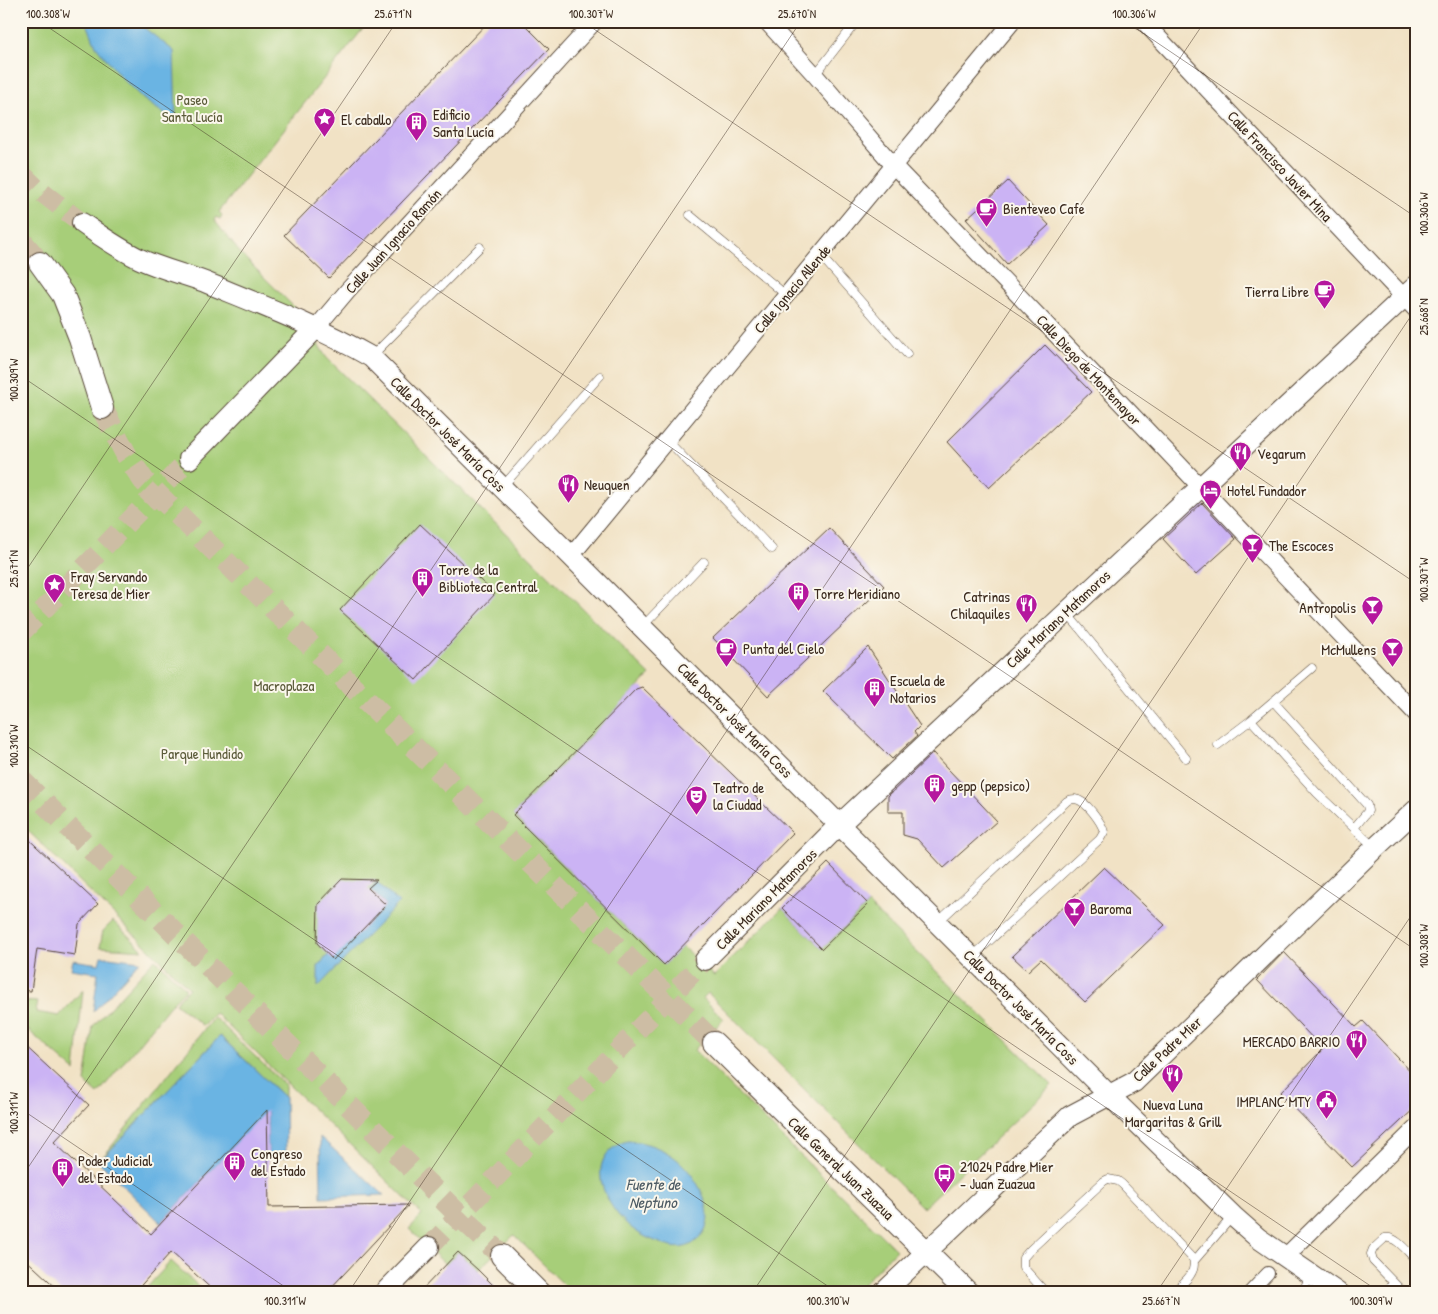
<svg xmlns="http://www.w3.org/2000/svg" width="1438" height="1314" font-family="'Patrick Hand',sans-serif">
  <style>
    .green { fill: #a7ce79; stroke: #717c4c }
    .water { fill: #6bb4e3; stroke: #536f80 }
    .building { fill: #cbb3f4 }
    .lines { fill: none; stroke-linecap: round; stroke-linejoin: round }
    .tertiary-tunnel { stroke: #cdbda4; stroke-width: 20; stroke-dasharray: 20 10; stroke-linecap: butt }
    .secondary-tunnel { stroke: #cdbda4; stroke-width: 22; stroke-dasharray: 22 11; stroke-linecap: butt }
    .service-casing { stroke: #564637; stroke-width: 9 }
    .pedestrian-casing { stroke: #564637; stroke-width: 14 }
    .minor-casing { stroke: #564637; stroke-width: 18 }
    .tertiary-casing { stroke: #564637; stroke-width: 22 }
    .secondary-casing { stroke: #564637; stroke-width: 24 }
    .service { stroke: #fff; stroke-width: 8 }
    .pedestrian { stroke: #fff; stroke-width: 12 }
    .minor { stroke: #fff; stroke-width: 16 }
    .tertiary { stroke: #fff; stroke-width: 20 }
    .secondary { stroke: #fff; stroke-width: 22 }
    .ticks { fill: none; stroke: #3b2a1e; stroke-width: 1; stroke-opacity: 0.45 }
    .labels { text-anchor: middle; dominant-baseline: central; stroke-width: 4; stroke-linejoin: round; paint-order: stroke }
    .park-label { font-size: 15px; fill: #5b5b39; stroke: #fbf7ec }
    .poi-label { font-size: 15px; fill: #3b2a1e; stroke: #fbf7ec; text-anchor: start }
    .street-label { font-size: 15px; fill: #3b2a1e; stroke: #fbf7ec }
    .water-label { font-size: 16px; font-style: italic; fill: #4c5a63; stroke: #fbf7ec }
    .neatline { fill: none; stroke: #3b2a1e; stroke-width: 2 }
    .ticks-label { font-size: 12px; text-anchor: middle; fill: #3b2a1e }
  </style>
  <rect width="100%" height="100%" fill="#fbf7ec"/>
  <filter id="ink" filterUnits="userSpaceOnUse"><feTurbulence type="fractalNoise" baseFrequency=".02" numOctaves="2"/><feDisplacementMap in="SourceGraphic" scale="10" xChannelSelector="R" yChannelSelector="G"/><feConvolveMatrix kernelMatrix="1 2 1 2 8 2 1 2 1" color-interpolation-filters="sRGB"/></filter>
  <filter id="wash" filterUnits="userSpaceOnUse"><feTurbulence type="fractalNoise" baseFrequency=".0096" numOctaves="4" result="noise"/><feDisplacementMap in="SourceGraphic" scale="20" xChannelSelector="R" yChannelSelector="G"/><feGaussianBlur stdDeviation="1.12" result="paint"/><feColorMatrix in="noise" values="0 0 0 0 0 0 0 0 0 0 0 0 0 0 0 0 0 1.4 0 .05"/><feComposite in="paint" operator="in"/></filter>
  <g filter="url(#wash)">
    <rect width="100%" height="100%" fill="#f1e2c5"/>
    <path class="green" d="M 21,21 L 369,21 L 219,212 L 222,215 L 220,219 L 216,217 L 214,220 L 241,254 L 298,311 L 326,357 L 650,675 L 513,815 L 664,965 L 682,946 L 714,976 L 782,908 L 822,949 L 868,904 L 1052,1085 L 923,1208 L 708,993 L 703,998 L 724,1019 L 694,1050 L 896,1250 L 854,1293 L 572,1293 L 514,1235 L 478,1270 L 458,1252 L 446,1265 L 409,1229 L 422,1215 L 215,1013 L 203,1026 L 175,1003 L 189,988 L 21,824 Z
      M 113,921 L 143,950 L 100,947 L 103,931 Z
      M 155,959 L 186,989 L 172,1003 L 98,1094 L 85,1082 L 93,1026 Z
      M 83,990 L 75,1071 L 21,1024 L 21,1001 L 38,1002 L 36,1012 L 59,1016 Z
      M 214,1017 L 285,1085 L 285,1098 L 220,1036 L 99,1162 Z
      M 171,1261 L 206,1293 L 142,1293 Z"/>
    <path class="water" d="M 86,21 L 139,21 L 138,23 L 174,51 L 176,122 L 143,99 L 119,75 L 96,46 Z
      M 377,882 L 399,903 L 318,987 L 318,966 L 328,955 L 333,959 L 386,905 L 370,889 Z
      M 101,956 L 140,961 L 93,1012 L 98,973 L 71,969 L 73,960 L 99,964 Z
      M 220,1036 L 285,1098 L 286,1157 L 268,1158 L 267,1111 L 161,1223 L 99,1162 Z
      M 320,1137 L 384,1195 L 321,1197 Z
      M 627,1141 C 647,1141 670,1151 684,1166 C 700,1183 719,1217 700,1237 C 696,1242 690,1246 684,1247 C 675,1249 666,1246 658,1242 C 646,1238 635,1232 626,1223 C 601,1200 584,1155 627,1141 Z"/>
    <g id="blocks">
      <path class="building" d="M 489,21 L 521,21 L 549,49 L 329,278 L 284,235 Z
        M 1008,181 L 1049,225 L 1007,264 L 966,219 Z
        M 1045,345 L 1091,392 L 989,488 L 947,442 Z
        M 1202,503 L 1236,539 L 1196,575 L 1163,539 Z
        M 420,524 L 495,594 L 416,680 L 340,610 Z
        M 829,528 L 884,586 L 768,696 L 713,638 Z
        M 868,647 L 920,726 L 914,732 L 917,736 L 892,759 L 823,691 Z
        M 642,687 L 793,833 L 664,965 L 513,815 L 636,689 Z
        M 933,753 L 997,821 L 944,868 L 917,839 L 903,835 L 903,812 L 888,812 L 888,796 Z
        M 21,832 L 98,904 L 79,924 L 75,955 L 37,949 L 31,991 L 21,990 Z
        M 828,863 L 868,904 L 822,949 L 782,908 Z
        M 1104,867 L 1165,925 L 1085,1002 L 1041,959 L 1028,971 L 1012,956 Z
        M 342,879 L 377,880 L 368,888 L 386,905 L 333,960 L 317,943 L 318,904 Z
        M 1284,952 L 1356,1027 L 1363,1021 L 1417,1078 L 1417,1106 L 1352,1167 L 1280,1093 L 1323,1049 L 1257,980 Z
        M 21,1042 L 89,1105 L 54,1142 L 151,1234 L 267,1110 L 269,1207 L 409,1205 L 326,1293 L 216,1293 L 171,1252 L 134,1293 L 62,1293 L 21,1255 Z
        M 458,1252 L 478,1270 L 501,1293 L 419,1293 Z"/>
    </g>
  </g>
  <g filter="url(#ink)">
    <use href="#blocks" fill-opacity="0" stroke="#564637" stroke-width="1"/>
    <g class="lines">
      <path class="tertiary-tunnel" d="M 21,173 L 36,188 L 82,223
        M 21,633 L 189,459
        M 429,1247 L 705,960"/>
      <path class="secondary-tunnel" d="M 21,241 L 40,263
        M 102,408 L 127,456 L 144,481 L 714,1043
        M 21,780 L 460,1216 L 502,1256"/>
      <defs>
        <path id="service" d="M 815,75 L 857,21
          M 690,215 L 786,295
          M 820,255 L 907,354
          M 372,356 L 480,247
          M 667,440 L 772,549
          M 503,486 L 600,376
          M 1066,612 L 1186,758
          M 642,627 L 704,562
          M 1273,701 L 1367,805 L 1368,811 L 1354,828
          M 1251,720 L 1317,793 L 1375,848
          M 1218,745 L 1251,720 L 1312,668
          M 938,922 L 1067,801 C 1069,800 1074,799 1075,799 C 1086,800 1102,823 1104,832 L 1100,839 L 972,957
          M 1194,1261 L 1232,1217
          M 1417,1261 C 1408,1253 1397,1236 1385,1238 L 1373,1249 L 1371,1254 L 1373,1261 L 1401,1290 L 1411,1291 L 1417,1287
          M 1046,1293 L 1023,1267 L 1023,1258 L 1030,1250 L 1104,1181 L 1108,1179 L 1118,1181 L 1122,1184 L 1193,1259 C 1198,1273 1182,1284 1172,1293
          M 1303,1293 L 1309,1276
          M 1386,1293 L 1393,1283"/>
        <path id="pedestrian" d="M 1249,1293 L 1268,1273"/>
        <path id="minor" d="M 766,21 L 815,75 L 894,166 L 1045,323 L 1417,715
          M 1143,21 L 1417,311
          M 315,329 L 348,290 L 595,21
          M 571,556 L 1013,21
          M 1285,1257 L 1417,1127"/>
        <path id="tertiary" d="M 82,223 C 101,236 119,249 140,259 C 161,269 184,274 205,282 C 261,305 319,327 371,357 L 571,556 L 1122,1108 L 1233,1216 L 1258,1238 L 1338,1293
          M 189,459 L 315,329
          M 705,960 L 840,824 L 1417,285
          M 384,1293 L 429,1247
          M 883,1293 L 1070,1116 L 1134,1082 L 1375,848 L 1417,809"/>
        <path id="secondary" d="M 40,263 L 63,295 L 80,338 L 102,408
          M 714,1043 L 968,1293
          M 502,1256 L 539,1293"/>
      </defs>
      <use href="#service" class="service-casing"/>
      <use href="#pedestrian" class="pedestrian-casing"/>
      <use href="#minor" class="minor-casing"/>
      <use href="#tertiary" class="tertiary-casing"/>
      <use href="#secondary" class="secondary-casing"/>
      <use href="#service" class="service"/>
      <use href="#pedestrian" class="pedestrian"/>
      <use href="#minor" class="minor"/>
      <use href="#tertiary" class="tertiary"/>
      <use href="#secondary" class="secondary"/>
    </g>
  </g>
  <path class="ticks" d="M 39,21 L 1417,951M 582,21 L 1417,584M 1125,21 L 1417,218M 21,376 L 1381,1293M 21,578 L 397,21M 21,742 L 838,1293M 21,1109 L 294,1293M 21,1178 L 801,21M 348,1293 L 1205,21M 752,1293 L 1417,307M 1156,1293 L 1417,907"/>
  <defs>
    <symbol id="sight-pin" viewBox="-11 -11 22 30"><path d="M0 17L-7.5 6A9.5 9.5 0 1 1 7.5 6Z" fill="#b5179e" stroke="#fbf7ec"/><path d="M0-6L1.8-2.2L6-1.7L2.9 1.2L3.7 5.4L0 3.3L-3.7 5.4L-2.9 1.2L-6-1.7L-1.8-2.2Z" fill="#fff"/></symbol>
    <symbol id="building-pin" viewBox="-11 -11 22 30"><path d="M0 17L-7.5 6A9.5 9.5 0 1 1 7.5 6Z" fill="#b5179e" stroke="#fbf7ec"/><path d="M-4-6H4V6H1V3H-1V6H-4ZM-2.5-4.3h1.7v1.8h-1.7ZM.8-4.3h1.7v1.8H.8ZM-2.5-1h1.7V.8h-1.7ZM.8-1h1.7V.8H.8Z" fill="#fff"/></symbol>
    <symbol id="cafe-pin" viewBox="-11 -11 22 30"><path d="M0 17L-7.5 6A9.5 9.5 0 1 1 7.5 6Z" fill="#b5179e" stroke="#fbf7ec"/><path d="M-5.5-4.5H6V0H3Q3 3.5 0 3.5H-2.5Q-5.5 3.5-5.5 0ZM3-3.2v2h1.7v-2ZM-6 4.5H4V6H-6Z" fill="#fff"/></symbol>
    <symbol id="restaurant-pin" viewBox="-11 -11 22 30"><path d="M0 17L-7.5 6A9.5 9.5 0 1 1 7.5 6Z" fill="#b5179e" stroke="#fbf7ec"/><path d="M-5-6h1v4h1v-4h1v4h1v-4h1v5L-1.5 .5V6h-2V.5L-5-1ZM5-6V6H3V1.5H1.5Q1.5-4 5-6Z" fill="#fff"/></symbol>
    <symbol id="hotel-pin" viewBox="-11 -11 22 30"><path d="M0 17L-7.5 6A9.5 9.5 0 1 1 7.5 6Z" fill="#b5179e" stroke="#fbf7ec"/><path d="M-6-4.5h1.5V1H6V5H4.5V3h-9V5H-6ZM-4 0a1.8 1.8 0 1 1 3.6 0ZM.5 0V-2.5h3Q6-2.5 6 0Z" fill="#fff"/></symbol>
    <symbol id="bar-pin" viewBox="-11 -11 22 30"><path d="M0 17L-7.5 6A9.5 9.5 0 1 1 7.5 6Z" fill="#b5179e" stroke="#fbf7ec"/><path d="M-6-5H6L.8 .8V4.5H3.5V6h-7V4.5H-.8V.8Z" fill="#fff"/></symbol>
    <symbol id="theatre-pin" viewBox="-11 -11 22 30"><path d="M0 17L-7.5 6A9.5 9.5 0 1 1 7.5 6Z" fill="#b5179e" stroke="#fbf7ec"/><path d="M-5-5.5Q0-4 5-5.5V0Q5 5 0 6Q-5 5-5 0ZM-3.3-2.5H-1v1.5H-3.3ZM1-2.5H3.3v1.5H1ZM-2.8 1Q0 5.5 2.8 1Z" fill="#fff"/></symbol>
    <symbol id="civic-pin" viewBox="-11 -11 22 30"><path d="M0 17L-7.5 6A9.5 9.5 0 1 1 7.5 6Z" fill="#b5179e" stroke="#fbf7ec"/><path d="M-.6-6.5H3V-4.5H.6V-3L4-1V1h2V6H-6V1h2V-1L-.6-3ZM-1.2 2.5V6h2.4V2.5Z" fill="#fff"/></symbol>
    <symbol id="bus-pin" viewBox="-11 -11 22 30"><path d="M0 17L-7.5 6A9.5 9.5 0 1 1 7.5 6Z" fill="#b5179e" stroke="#fbf7ec"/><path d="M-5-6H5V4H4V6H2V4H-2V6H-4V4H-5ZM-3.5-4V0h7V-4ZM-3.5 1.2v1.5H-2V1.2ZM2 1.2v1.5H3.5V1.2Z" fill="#fff"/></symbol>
  </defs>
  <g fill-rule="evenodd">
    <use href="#sight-pin" x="312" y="106" width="25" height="34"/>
    <use href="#building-pin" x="404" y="110" width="25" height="34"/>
    <use href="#cafe-pin" x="974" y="196" width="25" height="34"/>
    <use href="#cafe-pin" x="1312" y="278" width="25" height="34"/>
    <use href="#restaurant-pin" x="1228" y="440" width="25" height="34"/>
    <use href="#restaurant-pin" x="556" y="472" width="25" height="34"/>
    <use href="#hotel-pin" x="1198" y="478" width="25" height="34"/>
    <use href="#bar-pin" x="1240" y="532" width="25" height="34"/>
    <use href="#building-pin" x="410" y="566" width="25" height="34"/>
    <use href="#sight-pin" x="42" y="572" width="25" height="34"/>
    <use href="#building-pin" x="786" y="580" width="25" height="34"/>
    <use href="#restaurant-pin" x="1014" y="592" width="25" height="34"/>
    <use href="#bar-pin" x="1360" y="594" width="25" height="34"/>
    <use href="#cafe-pin" x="714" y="636" width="25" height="34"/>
    <use href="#bar-pin" x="1380" y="636" width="25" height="34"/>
    <use href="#building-pin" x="862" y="676" width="25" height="34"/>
    <use href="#building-pin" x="922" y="772" width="25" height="34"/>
    <use href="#theatre-pin" x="684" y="784" width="25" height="34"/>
    <use href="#bar-pin" x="1062" y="896" width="25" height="34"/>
    <use href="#restaurant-pin" x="1344" y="1028" width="25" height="34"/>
    <use href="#restaurant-pin" x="1160" y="1062" width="25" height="34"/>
    <use href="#civic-pin" x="1314" y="1088" width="25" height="34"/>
    <use href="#building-pin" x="222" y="1150" width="25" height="34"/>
    <use href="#building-pin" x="50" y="1156" width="25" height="34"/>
    <use href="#bus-pin" x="932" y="1162" width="25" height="34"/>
  </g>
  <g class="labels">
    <g class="park-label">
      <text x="192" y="99">Paseo<tspan x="192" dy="17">Santa Lucía</tspan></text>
      <text x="284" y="685">Macroplaza</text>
      <text x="202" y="753">Parque Hundido</text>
    </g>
    <g class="poi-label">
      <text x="433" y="114">Edificio<tspan x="433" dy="17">Santa Lucía</tspan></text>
      <text x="341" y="119">El caballo</text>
      <text x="1003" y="208">Bienteveo Cafe</text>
      <text x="1309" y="291" text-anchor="end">Tierra Libre</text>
      <text x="1257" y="453">Vegarum</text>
      <text x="584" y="484">Neuquen</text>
      <text x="1227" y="490">Hotel Fundador</text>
      <text x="1269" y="545">The Escoces</text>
      <text x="439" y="569">Torre de la<tspan x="439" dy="17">Biblioteca Central</tspan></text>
      <text x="71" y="576">Fray Servando<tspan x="71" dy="17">Teresa de Mier</tspan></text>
      <text x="814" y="593">Torre Meridiano</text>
      <text x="1010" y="596" text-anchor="end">Catrinas<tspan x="1010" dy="17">Chilaquiles</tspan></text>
      <text x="1356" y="607" text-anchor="end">Antropolis</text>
      <text x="743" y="648">Punta del Cielo</text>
      <text x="1376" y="649" text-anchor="end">McMullens</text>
      <text x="890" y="680">Escuela de<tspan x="890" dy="17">Notarios</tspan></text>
      <text x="951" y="785">gepp (pepsico)</text>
      <text x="713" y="787">Teatro de<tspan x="713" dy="17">la Ciudad</tspan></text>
      <text x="1090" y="908">Baroma</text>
      <text x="1340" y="1041" text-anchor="end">MERCADO BARRIO</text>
      <text x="1311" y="1101" text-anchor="end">IMPLANC MTY</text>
      <text x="1173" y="1104" text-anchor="middle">Nueva Luna<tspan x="1173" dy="17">Margaritas &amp; Grill</tspan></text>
      <text x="251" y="1153">Congreso<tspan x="251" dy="17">del Estado</tspan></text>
      <text x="78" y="1160">Poder Judicial<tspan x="78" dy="17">del Estado</tspan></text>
      <text x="960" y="1166">21024 Padre Mier<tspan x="960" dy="17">- Juan Zuazua</tspan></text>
    </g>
    <g class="street-label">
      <text transform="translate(1280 166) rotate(47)">Calle Francisco Javier Mina</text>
      <text transform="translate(393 241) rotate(-48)">Calle Juan Ignacio Ramón</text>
      <text transform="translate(792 289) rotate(-50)">Calle Ignacio Allende</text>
      <text transform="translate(1089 370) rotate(47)">Calle Diego de Montemayor</text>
      <text transform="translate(448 434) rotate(45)">Calle Doctor José María Coss</text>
      <text transform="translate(1058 619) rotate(-43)">Calle Mariano Matamoros</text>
      <text transform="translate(735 720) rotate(45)">Calle Doctor José María Coss</text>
      <text transform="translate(766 899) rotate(-45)">Calle Mariano Matamoros</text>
      <text transform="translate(1021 1007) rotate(45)">Calle Doctor José María Coss</text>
      <text transform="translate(1167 1049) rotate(-43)">Calle Padre Mier</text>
      <text transform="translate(841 1168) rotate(44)">Calle General Juan Zuazua</text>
    </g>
    <g class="water-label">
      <text x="653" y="1184">Fuente de<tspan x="653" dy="18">Neptuno</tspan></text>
    </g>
  </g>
  <rect width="1438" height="1314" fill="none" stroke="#fbf7ec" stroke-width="55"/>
  <rect x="28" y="28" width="1382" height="1258" class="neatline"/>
  <g class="ticks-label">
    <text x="48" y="18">100.308°W</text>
    <text x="393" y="18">25.671°N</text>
    <text x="591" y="18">100.307°W</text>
    <text x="797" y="18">25.670°N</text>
    <text x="1134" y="18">100.306°W</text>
    <text transform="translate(1424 214) rotate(-90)" y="4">100.306°W</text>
    <text transform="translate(1424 317) rotate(-90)" y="4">25.668°N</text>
    <text transform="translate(14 380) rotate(-90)" y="4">100.309°W</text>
    <text transform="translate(14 569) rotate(-90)" y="4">25.671°N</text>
    <text transform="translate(1424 580) rotate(-90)" y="4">100.307°W</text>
    <text transform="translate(14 746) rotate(-90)" y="4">100.310°W</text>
    <text transform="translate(1424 946) rotate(-90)" y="4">100.308°W</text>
    <text transform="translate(14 1113) rotate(-90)" y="4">100.311°W</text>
    <text x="285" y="1305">100.311°W</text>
    <text x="828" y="1305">100.310°W</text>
    <text x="1161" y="1305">25.667°N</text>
    <text x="1371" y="1305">100.309°W</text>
  </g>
</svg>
